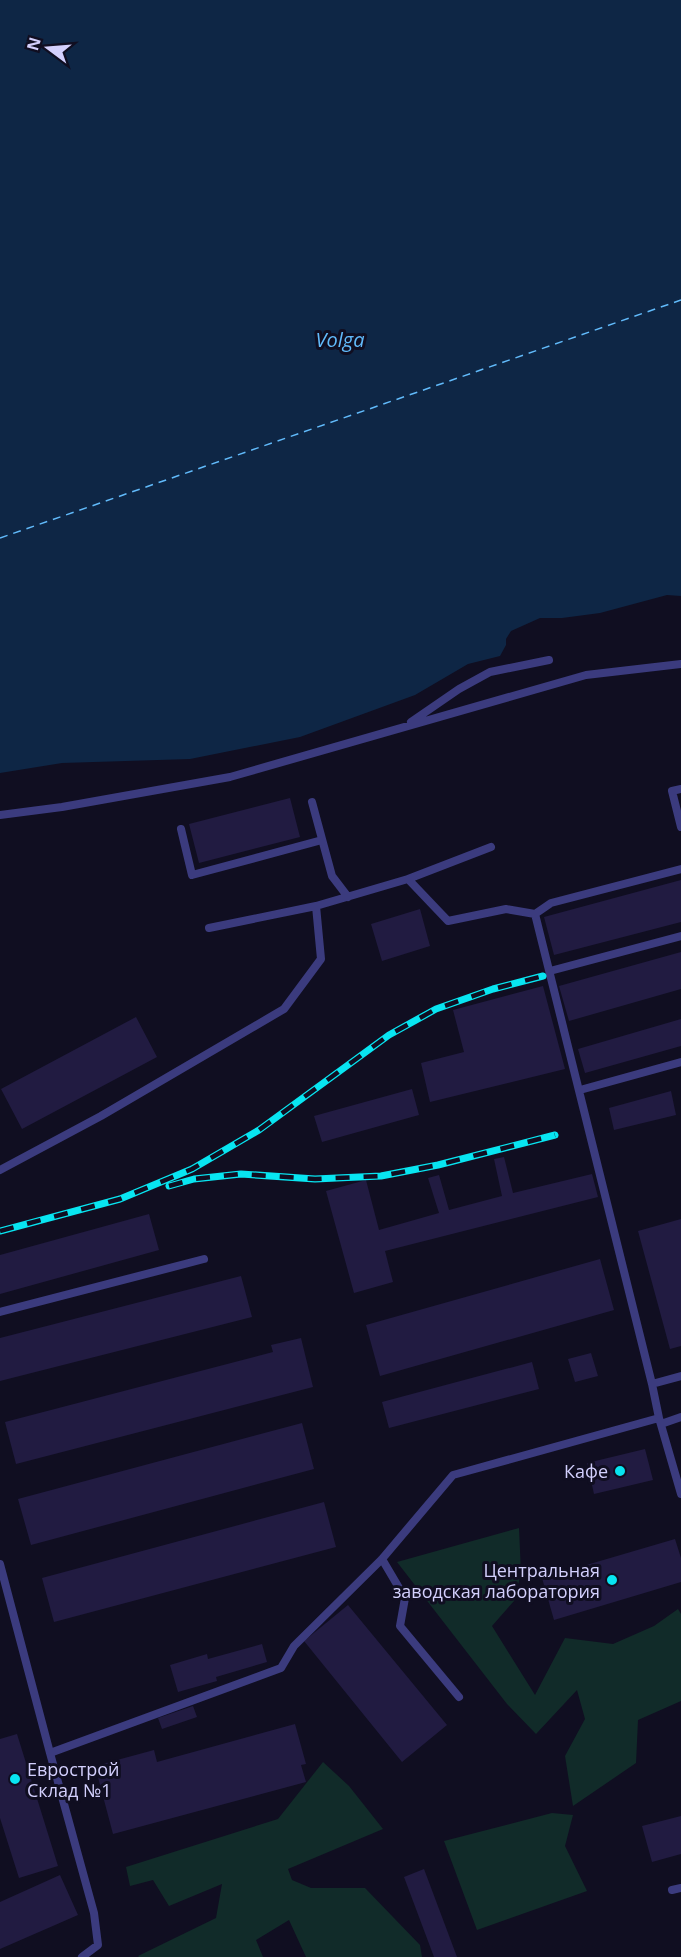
<svg xmlns="http://www.w3.org/2000/svg" width="681" height="1957" font-family="'Open Sans',sans-serif">
  <style>
    .green { fill: #112b29 }
    .water { fill: #0e2645 }
    .lines { fill: none; stroke-linecap: round; stroke-linejoin: round }
    .ferry { stroke: #61bafa; stroke-width: 1.5; stroke-dasharray: 8 6; stroke-linecap: butt }
    .building { fill: #211b41 }
    .lane { stroke: #3b3b7e; stroke-width: 8 }
    .rail-casing { stroke: #08e5f1; stroke-width: 7 }
    .rail { stroke: #100e21; stroke-width: 4.5; stroke-dasharray: 14; stroke-linecap: butt }
    .poi-dot { fill: #08e5f1; stroke: #100e21; stroke-width: 2 }
    .labels { text-anchor: middle; dominant-baseline: central; stroke-width: 6; stroke-linejoin: round; paint-order: stroke }
    .poi-label { font-size: 18px; fill: #d3d0fd; stroke: #100e21; text-anchor: end }
    .water-label { font-size: 20px; font-style: italic; fill: #61bafa; stroke: #100e21 }
  </style>
  <rect width="100%" height="100%" fill="#100e21"/>
  <path class="green" d="M 519,1528 L 521,1573 L 514,1601 L 492,1626 L 535,1695 L 565,1638 L 613,1644 L 654,1626 L 678,1609 L 681,1614 L 681,1701 L 638,1720 L 636,1763 L 573,1806 L 565,1756 L 585,1719 L 577,1690 L 536,1734 L 507,1704 L 397,1562 Z
    M 323,1762 L 349,1786 L 383,1829 L 288,1869 L 292,1880 L 311,1888 L 365,1888 L 420,1945 L 422,1957 L 306,1957 L 289,1920 L 256,1940 L 263,1957 L 139,1957 L 138,1956 L 216,1918 L 222,1884 L 169,1906 L 153,1880 L 130,1886 L 126,1867 L 278,1819 Z
    M 552,1813 L 573,1815 L 565,1846 L 587,1891 L 477,1930 L 444,1841 Z"/>
  <path class="water" d="M 0,0 L 681,0 L 681,596 L 667,595 L 600,613 L 562,618 L 540,618 L 511,631 L 506,639 L 506,645 L 500,656 L 468,664 L 415,695 L 300,737 L 190,759 L 62,763 L 0,773 Z"/>
  <g class="lines">
    <path class="ferry" d="M 0,538 L 681,300"/>
  </g>
  <path class="building" d="M 290,798 L 300,837 L 199,863 L 189,824 Z
    M 681,880 L 681,922 L 554,955 L 544,917 Z
    M 420,909 L 430,946 L 382,961 L 371,924 Z
    M 681,952 L 681,989 L 569,1021 L 559,986 Z
    M 543,986 L 565,1069 L 430,1102 L 421,1063 L 464,1052 L 453,1010 Z
    M 136,1017 L 157,1057 L 22,1129 L 1,1089 Z
    M 681,1019 L 681,1046 L 585,1073 L 578,1049 Z
    M 412,1089 L 419,1115 L 322,1142 L 314,1116 Z
    M 671,1091 L 676,1115 L 614,1130 L 609,1108 Z
    M 504,1157 L 513,1193 L 592,1174 L 598,1197 L 385,1251 L 393,1282 L 354,1293 L 326,1191 L 366,1180 L 379,1230 L 439,1213 L 428,1178 L 439,1175 L 449,1210 L 502,1196 L 494,1159 Z
    M 149,1214 L 159,1250 L 0,1294 L 0,1255 Z
    M 681,1219 L 681,1346 L 670,1349 L 638,1231 Z
    M 600,1259 L 614,1310 L 380,1376 L 366,1325 Z
    M 241,1276 L 252,1317 L 0,1381 L 0,1338 Z
    M 301,1338 L 313,1387 L 16,1464 L 5,1422 L 273,1352 L 271,1345 Z
    M 591,1353 L 598,1376 L 575,1382 L 568,1359 Z
    M 532,1362 L 539,1389 L 389,1428 L 382,1402 Z
    M 302,1423 L 314,1469 L 31,1545 L 18,1499 Z
    M 645,1449 L 653,1480 L 594,1494 L 587,1463 Z
    M 324,1502 L 336,1547 L 54,1622 L 42,1578 Z
    M 675,1539 L 681,1558 L 681,1582 L 554,1620 L 542,1578 Z
    M 348,1605 L 447,1725 L 402,1762 L 304,1641 Z
    M 262,1644 L 267,1662 L 216,1677 L 217,1681 L 178,1692 L 170,1665 L 207,1654 L 208,1659 Z
    M 193,1706 L 197,1717 L 162,1729 L 158,1718 Z
    M 295,1724 L 306,1764 L 301,1765 L 306,1782 L 113,1834 L 95,1766 L 154,1750 L 157,1762 Z
    M 17,1734 L 58,1866 L 19,1878 L 0,1818 L 0,1739 Z
    M 681,1816 L 681,1854 L 652,1862 L 642,1826 Z
    M 424,1869 L 457,1957 L 434,1957 L 404,1877 Z
    M 60,1875 L 78,1915 L 0,1949 L 0,1902 Z"/>
  <g class="lines">
    <path class="lane" d="M 411,722 L 459,689 L 490,672 L 549,660
      M 681,789 L 672,791 L 681,827
      M 312,802 L 332,876 L 348,897
      M 0,815 L 62,807 L 230,777 L 586,675 L 681,664
      M 181,829 L 192,875 L 322,840
      M 408,879 L 491,847
      M 535,914 L 551,903 L 681,869
      M 209,928 L 316,906
      M 550,971 L 681,936
      M 580,1090 L 681,1062
      M 0,1170 L 101,1116 L 284,1009 L 321,959 L 316,906 L 408,879 L 448,921 L 506,909 L 535,914 L 652,1384
      M 0,1312 L 204,1259
      M 659,1418 L 681,1494
      M 661,1424 L 681,1417
      M 382,1559 L 405,1598 L 400,1626 L 459,1697
      M 0,1564 L 50,1753
      M 672,1890 L 681,1888
      M 82,1957 L 98,1945 L 94,1913 L 50,1753 L 281,1668 L 294,1646 L 382,1559 L 453,1475 L 659,1418 L 652,1384 L 681,1376"/>
    <defs>
      <path id="rail" d="M 169,1186 L 194,1179 L 241,1174 L 315,1179 L 381,1176 L 438,1165 L 555,1135
        M 0,1231 L 120,1199 L 192,1169 L 259,1130 L 389,1035 L 436,1009 L 493,989 L 543,976"/>
    </defs>
    <use href="#rail" class="rail-casing"/>
    <use href="#rail" class="rail"/>
  </g>
  <g class="poi-dot">
    <circle cx="620" cy="1471" r="6"/>
    <circle cx="612" cy="1580" r="6"/>
    <circle cx="15" cy="1779" r="6"/>
  </g>
  <g class="labels">
    <g class="poi-label">
      <text x="608" y="1471">Кафе</text>
      <text x="600" y="1570">Центральная<tspan x="600" dy="21">заводская лаборатория</tspan></text>
      <text x="27" y="1769" text-anchor="start">Еврострой<tspan x="27" dy="21">Склад №1</tspan></text>
    </g>
    <g class="water-label">
      <text x="340" y="339">Volga</text>
    </g>
  </g>
  <g transform="translate(48 48) rotate(286)" stroke="#100e21" stroke-width="4.5" paint-order="stroke">
  <path d="M0-4.5L10 22L0 15L-10 22Z" fill="#d3d0fd"/>
  <text y="-9" font-size="16" font-weight="bold" text-anchor="middle" fill="#d3d0fd">N</text>
  </g>
</svg>
